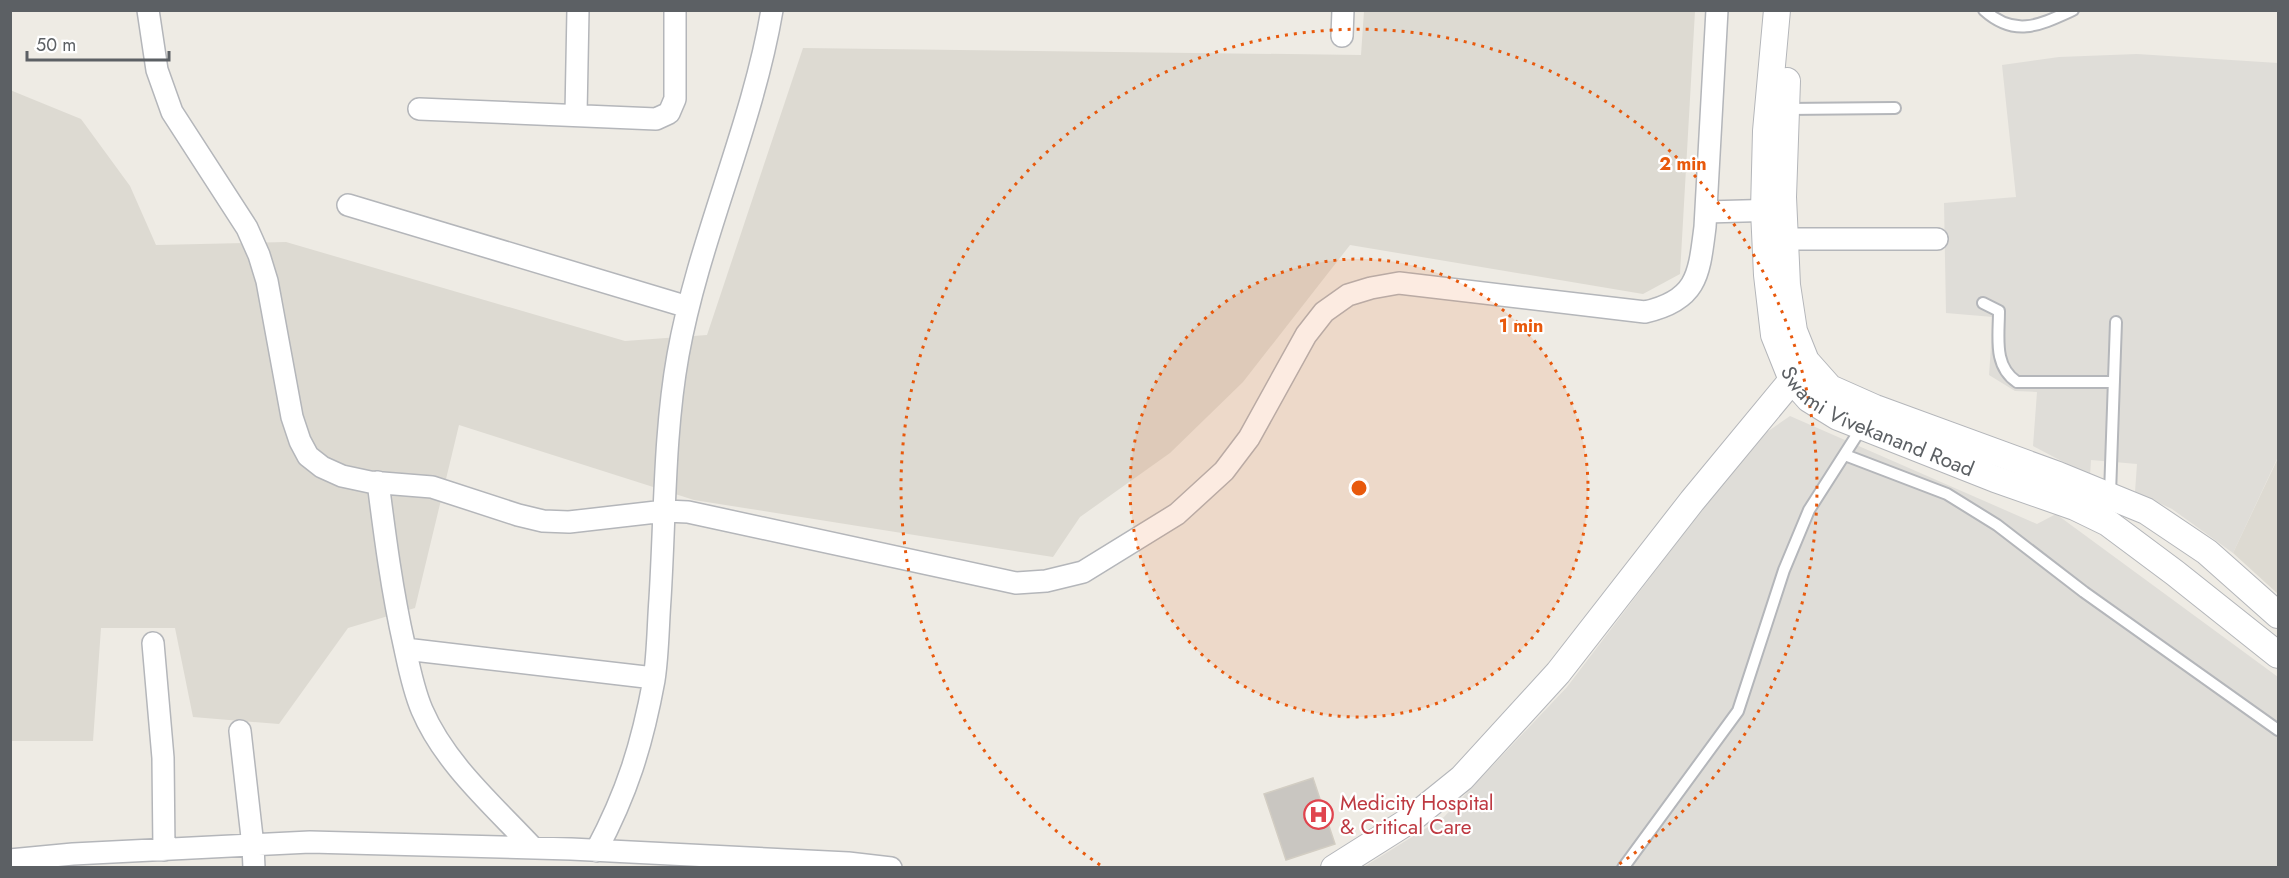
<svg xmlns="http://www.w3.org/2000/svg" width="2289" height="878" font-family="Jost,sans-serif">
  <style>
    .industrial { fill: #dfddd8 }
    .education { fill: #dddad2 }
    .building { fill: #c9c6c1; stroke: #d2cdc3; stroke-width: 1.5 }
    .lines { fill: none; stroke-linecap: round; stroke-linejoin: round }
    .service-casing { stroke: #b4b6ba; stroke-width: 14 }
    .minor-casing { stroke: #b4b6ba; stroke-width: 24 }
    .tertiary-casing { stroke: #b4b6ba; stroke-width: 28 }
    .service { stroke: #fff; stroke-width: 10 }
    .minor { stroke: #fff; stroke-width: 21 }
    .tertiary { stroke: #fff; stroke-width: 26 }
    .ring { fill: none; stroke: #e8590c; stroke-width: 3; stroke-dasharray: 3 6 }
    .labels { text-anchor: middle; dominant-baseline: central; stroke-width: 4.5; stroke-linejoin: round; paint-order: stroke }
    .street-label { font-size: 21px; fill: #5c6064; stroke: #fff }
    .health-label { font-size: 21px; fill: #be3a42; stroke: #fff; text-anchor: start }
    .centre { fill: #e8590c; stroke: #fff; stroke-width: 3 }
    .ring-label { font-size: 18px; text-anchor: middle; font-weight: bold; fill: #e8590c; stroke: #fff; stroke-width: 4.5; stroke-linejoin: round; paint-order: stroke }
  </style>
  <rect width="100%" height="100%" fill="#eeebe4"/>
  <path class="industrial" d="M 2137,54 L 2278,63 L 2278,457 L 2233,553 L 2172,509 L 2135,492 L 2137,464 L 2091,460 L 2090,476 L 2033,446 L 2037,392 L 2015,391 L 1989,375 L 1993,317 L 1946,313 L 1944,203 L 2016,197 L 2002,65 L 2059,57 Z
    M 1790,416 L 2037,524 L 2056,514 L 2278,677 L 2278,867 L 1362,868 L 1444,817 L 1567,687 L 1754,441 Z"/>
  <path class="education" d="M 1364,11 L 1695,11 L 1680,274 L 1643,294 L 1350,245 L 1243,382 L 1170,453 L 1080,517 L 1053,557 L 694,500 L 459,425 L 415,608 L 348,628 L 279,724 L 193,717 L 175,628 L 101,628 L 93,741 L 11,741 L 10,90 L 81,119 L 130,186 L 156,245 L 286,242 L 625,341 L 707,335 L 803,48 L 1361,55 Z
    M 2278,458 L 2278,594 L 2233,553 Z"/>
  <path class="building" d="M 1313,778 L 1335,844 L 1286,860 L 1264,794 Z"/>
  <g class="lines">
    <defs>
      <path id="service" d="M 1984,10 C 2015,38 2040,25 2073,10
        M 1786,109 L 1895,108
        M 1983,303 L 1999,311 C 1999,337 1993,366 2017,382 L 2114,382
        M 1845,455 L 1947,494 L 1997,525 L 2084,592 L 2278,730
        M 2110,494 L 2116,322
        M 1623,868 L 1738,711 L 1784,570 L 1809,510 L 1862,427"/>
      <path id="minor" d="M 148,10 L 157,70 L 172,112 L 247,228 L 259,255 L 267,281 L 292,417 L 300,441 L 308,456 L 322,467 L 342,476 L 370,482 L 432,487 L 518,515 L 543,521 L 569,522 L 665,511 L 688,512 L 1016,583 L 1046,581 L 1083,572 L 1177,514 L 1224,471 L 1249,438 L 1306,335 L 1324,312 L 1348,295 L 1371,288 L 1399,283 L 1645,312 C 1698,300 1699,274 1705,227 L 1717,10
        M 1342,36 L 1343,10
        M 419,109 L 656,119 L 669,113 L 675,99 L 675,10
        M 576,114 L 578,10
        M 348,205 L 688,307
        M 1706,212 L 1780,210
        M 1784,239 L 1937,239
        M 378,482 C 385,537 392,591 404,644 C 409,667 413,689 422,710 C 445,764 494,806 533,848
        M 153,643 L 163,758 L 164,850
        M 405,649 L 654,678
        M 240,731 L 253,846 L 254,868
        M 596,851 C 627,793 642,745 654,680 C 658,654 658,626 660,599 C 665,519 664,433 678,355 C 699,238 752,128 772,10
        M 10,860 L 73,854 L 310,842 L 571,849 L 848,863 L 891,868"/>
      <g id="tertiary">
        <path id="s1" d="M 1777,10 L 1766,131 L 1764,210 L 1767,275 L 1774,335 L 1792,380 L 1809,399 L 1838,417 L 1995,479 L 2075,507 L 2108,523 L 2175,573 L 2278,655"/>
        <path d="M 1787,81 L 1783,197 L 1787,285 L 1794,331 L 1806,361 L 1830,388 L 1875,408 L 2058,475 L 2146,511 L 2207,552 L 2278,615"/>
        <path d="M 1334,868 L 1410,820 L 1462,778 L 1558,673 L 1692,501 L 1792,380"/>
      </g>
    </defs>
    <use href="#service" class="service-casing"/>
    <use href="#minor" class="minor-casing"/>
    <use href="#tertiary" class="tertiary-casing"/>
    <use href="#service" class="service"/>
    <use href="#minor" class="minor"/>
    <use href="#tertiary" class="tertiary"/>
  </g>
  <circle cx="1359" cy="488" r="229" fill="#e8590c" fill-opacity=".12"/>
  <g class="ring">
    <circle cx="1359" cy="488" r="229"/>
    <path d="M1100 865A458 458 0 1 1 1618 865"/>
  </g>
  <defs>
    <symbol id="hospital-ring" viewBox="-11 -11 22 22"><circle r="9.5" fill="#fff" stroke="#e0444e" stroke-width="1.5"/><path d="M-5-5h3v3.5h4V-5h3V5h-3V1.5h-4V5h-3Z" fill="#e0444e"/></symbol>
  </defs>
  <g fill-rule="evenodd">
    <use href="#hospital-ring" x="1302" y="798" width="33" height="33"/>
  </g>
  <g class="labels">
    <g class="street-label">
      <text stroke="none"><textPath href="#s1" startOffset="470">Swami Vivekanand Road</textPath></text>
    </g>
    <g class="health-label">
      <text x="1340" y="803">Medicity Hospital<tspan x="1340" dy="24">&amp; Critical Care</tspan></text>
    </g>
  </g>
  <circle cx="1359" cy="488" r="9" class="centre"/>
  <g class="ring-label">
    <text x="1683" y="170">2 min</text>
    <text x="1521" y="332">1 min</text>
  </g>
  <rect width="2289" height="878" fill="none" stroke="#5c6064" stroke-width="24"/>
  <path d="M27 51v9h142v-9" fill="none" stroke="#5c6064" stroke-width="3"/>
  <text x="36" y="51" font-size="18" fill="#5c6064" stroke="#ffffff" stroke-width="4.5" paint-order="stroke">50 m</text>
</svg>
